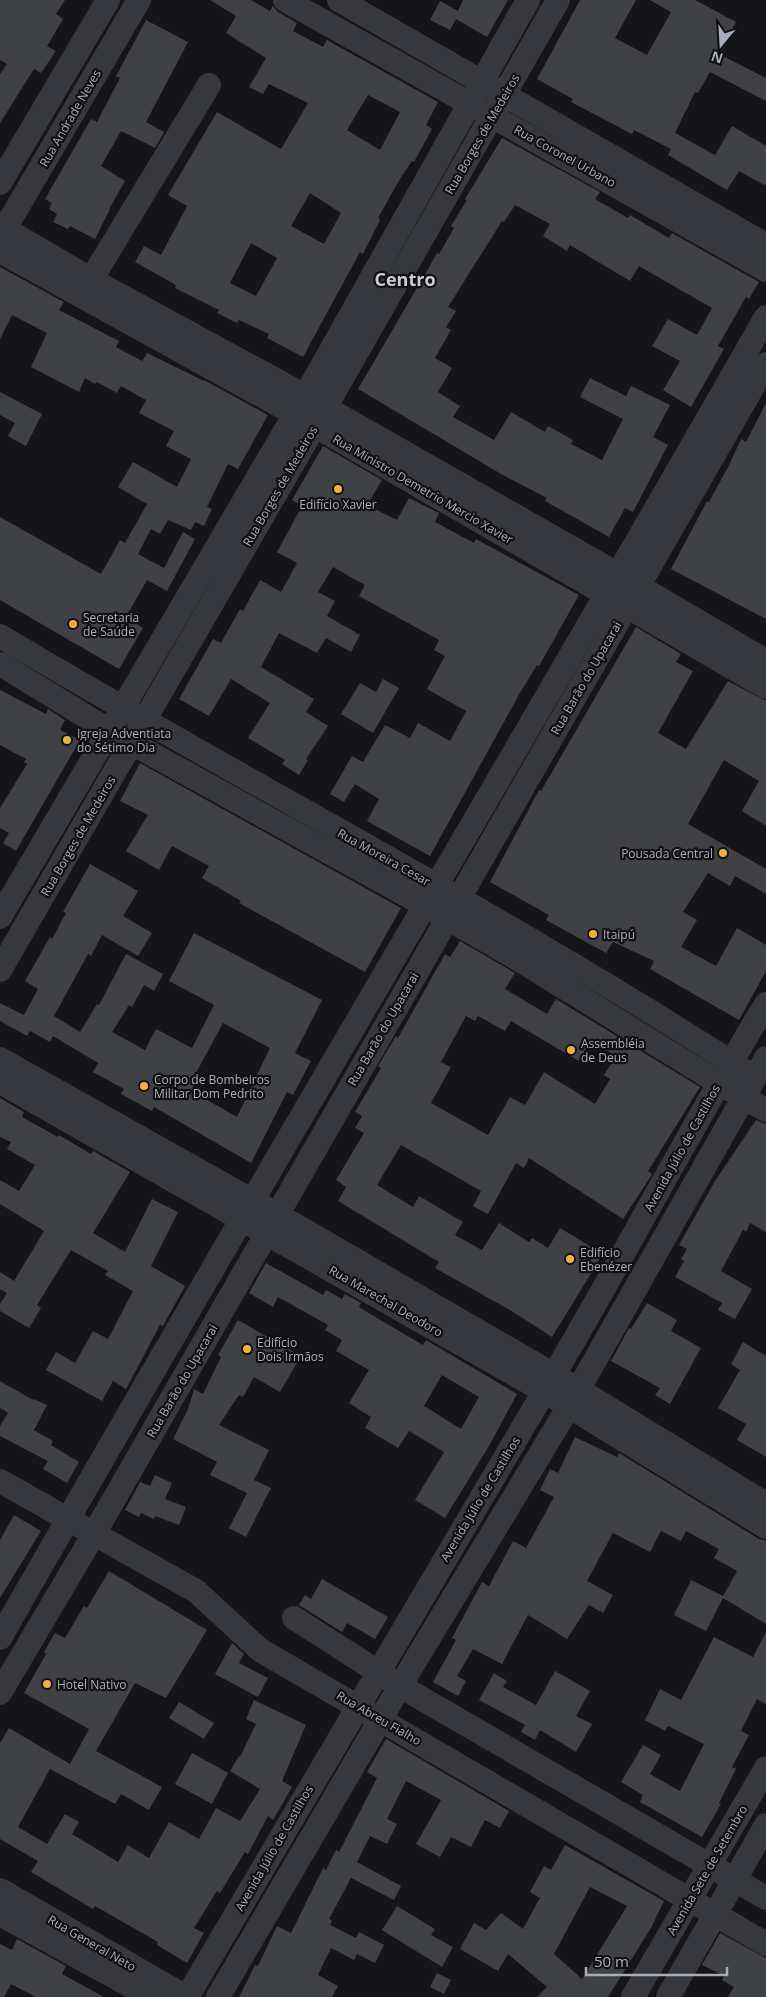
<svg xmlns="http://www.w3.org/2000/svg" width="766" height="1997" font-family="'Open Sans',sans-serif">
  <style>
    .building { fill: #404145; fill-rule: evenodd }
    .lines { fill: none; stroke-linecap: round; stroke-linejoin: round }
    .minor { stroke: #37383d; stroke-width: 24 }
    .poi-dot { fill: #f2b134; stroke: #111113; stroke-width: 2 }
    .labels { text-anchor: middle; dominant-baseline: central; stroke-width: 4.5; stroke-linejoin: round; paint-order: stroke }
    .street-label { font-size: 12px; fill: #a8adb8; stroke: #111113 }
    .poi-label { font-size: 12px; fill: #a8adb8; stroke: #111113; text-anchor: start }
    .district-label { font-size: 18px; font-weight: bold; fill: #c9ccd4; stroke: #111113 }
  </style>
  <rect width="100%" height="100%" fill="#161618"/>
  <path class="building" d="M 0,0 L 65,0 L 56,14 L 63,19 L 47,46 L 56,51 L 41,73 L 34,69 L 0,123 L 0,74 L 7,64 L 0,60 Z
    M 210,0 L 251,0 L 270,11 L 273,6 L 278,12 L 297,23 L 293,31 L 323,47 L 327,40 L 438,102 L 426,125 L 432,129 L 414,162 L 412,161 L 401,177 L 378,218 L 380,220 L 363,254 L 360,252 L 303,357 L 267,338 L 269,334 L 239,320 L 237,323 L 217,313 L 219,310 L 175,288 L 176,285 L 135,262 L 144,246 L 161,255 L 187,206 L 168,195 L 217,112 L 281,149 L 308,103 L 269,84 L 263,94 L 249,87 L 266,58 L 226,33 L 236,16 ZM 368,95 L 400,112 L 380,150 L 347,130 ZM 310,193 L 341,213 L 324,244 L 291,226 ZM 251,243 L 277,258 L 256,296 L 230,283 Z
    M 463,0 L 508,0 L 487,37 L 456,19 L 450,30 L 430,20 L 440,1 L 458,11 Z
    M 580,0 L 636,0 L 615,38 L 647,55 L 671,12 L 650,0 L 695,0 L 736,22 L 719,54 L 766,78 L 766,101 L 710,72 L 698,93 L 695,92 L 675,133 L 715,155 L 732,126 L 766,146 L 766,186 L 739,171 L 727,190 L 668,155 L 671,149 L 634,130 L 632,134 L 571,102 L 573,99 L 537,79 Z
    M 146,20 L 188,42 L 146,122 L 164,132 L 155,148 L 121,131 L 101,166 L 125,181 L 109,209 L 110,209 L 95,239 L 70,226 L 68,229 L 53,222 L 57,214 L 49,209 L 52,203 L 45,199 L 91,119 L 97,122 L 120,78 L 116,76 Z
    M 502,138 L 600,192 L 595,199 L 628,218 L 630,215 L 669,238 L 672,233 L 759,282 L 749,299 L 746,297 L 718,346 L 724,349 L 691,407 L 663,390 L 680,361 L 652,346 L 668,319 L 697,335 L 712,308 L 639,266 L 630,281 L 570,245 L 567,251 L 543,236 L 550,224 L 515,205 L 504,222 L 502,221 L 448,307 L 456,311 L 446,327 L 451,330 L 435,358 L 452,368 L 438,392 L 460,406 L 453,417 L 494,440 L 511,412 L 545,432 L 548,426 L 573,440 L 571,444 L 602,460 L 623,419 L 580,397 L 590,378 L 626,396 L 631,386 L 670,405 L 653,437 L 668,445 L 633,512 L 625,508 L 609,537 L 545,501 L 547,498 L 501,474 L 358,389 L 428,269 L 437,253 L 439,254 L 454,228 L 451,226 L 467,200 L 465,199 Z
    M 0,267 L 64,302 L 59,310 L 119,341 L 116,347 L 142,361 L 147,353 L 204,381 L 204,380 L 268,415 L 238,469 L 228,464 L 207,507 L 212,509 L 204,526 L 195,522 L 191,530 L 168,520 L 160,534 L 151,529 L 138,554 L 164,568 L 183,532 L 195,539 L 167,591 L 147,580 L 126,617 L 143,628 L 119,669 L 0,600 L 0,517 L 101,574 L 120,540 L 125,543 L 147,504 L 118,487 L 133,462 L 177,487 L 191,459 L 166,446 L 174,431 L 139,413 L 146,400 L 121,386 L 117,393 L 97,382 L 95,384 L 85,378 L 79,392 L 31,367 L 47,333 L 12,315 L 0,339 Z
    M 0,392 L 42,414 L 26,446 L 8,436 L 15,423 L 0,415 Z
    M 766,403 L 766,619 L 671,569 L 707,501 L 709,502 L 729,465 L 741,439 L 746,442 Z
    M 323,446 L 382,480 L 367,505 L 397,520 L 409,498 L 439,513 L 435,522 L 474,543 L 476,539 L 579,595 L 539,666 L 537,665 L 520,693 L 430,856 L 367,821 L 379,799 L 355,784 L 344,802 L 330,794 L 352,756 L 363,762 L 385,725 L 410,738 L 418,723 L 450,741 L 466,711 L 427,689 L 445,656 L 434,650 L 439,640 L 359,596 L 365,585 L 333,567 L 318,592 L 335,601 L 327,616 L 360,635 L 351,652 L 326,638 L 317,653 L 279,633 L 261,667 L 314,699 L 306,712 L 328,726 L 306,759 L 308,760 L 299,775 L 282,764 L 285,760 L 248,738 L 270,703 L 231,679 L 209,716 L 179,699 L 213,639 L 221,643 L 240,609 L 243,611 L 260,580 L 281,592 L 297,563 L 277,552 L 302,506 L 292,500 Z
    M 636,627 L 681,654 L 676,662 L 693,671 L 658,733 L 686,749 L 728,681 L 766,701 L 766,826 L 742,811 L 759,781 L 724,760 L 688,824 L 766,869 L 766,894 L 735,876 L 730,886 L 708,873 L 683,912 L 697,920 L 681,947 L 716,966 L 737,928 L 766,945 L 766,971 L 739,1020 L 650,969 L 654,961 L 613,942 L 606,953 L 546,920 L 549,915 L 490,882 L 539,790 L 541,791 Z
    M 383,679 L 399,688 L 373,733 L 341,714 L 360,683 L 376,692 Z
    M 0,690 L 46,714 L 48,709 L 65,720 L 60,730 L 80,740 L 16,851 L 3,843 L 9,833 L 0,828 L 0,808 L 27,764 L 24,762 L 26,759 L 0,745 Z
    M 140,763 L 401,908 L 365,972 L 239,903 L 241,901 L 202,878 L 209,866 L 172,846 L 159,870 L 126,851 L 148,815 L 120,801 Z
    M 90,864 L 138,891 L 123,916 L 152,933 L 138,956 L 102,935 L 91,956 L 88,954 L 54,1016 L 80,1032 L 97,1004 L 99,1005 L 126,954 L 163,974 L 154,991 L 144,985 L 132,1007 L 129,1005 L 112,1032 L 145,1050 L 156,1029 L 192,1048 L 214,1005 L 169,981 L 194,933 L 322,1000 L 295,1053 L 311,1061 L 293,1095 L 287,1092 L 251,1163 L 154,1107 L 152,1111 L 121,1094 L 124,1089 L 93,1072 L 98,1063 L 53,1036 L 50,1042 L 30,1031 L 27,1036 L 0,1021 L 0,1003 L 24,1015 L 38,989 L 25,981 L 50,937 L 52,939 L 66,913 L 63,912 ZM 223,1023 L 270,1048 L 237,1117 L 202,1097 L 205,1092 L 190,1084 Z
    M 460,941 L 515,973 L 505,989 L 547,1014 L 556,999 L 700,1087 L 648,1171 L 652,1174 L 651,1176 L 623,1219 L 529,1158 L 524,1168 L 516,1163 L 488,1214 L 473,1206 L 481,1191 L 401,1145 L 377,1185 L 413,1207 L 419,1196 L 463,1222 L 455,1235 L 482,1250 L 499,1223 L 529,1242 L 532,1238 L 548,1248 L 560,1228 L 603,1254 L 552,1337 L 510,1310 L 435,1268 L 439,1262 L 338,1201 L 346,1187 L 336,1180 L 364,1133 L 355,1128 L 362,1116 L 355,1112 L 381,1068 L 378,1066 L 396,1036 L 398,1038 L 445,954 L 450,957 ZM 466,1016 L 475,1021 L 478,1016 L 505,1031 L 511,1021 L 579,1061 L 591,1041 L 616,1056 L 604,1075 L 610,1079 L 595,1104 L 544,1072 L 525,1105 L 510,1097 L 488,1135 L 431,1103 L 451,1067 L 441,1062 Z
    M 0,1098 L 24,1112 L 22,1117 L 58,1137 L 59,1135 L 91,1154 L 93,1151 L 130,1172 L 93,1233 L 125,1252 L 152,1199 L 178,1212 L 151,1266 L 185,1286 L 163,1326 L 160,1325 L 126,1389 L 113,1381 L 102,1401 L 46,1370 L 56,1352 L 75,1363 L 93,1331 L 108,1339 L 133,1291 L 105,1275 L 108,1271 L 71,1250 L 37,1305 L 41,1308 L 29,1328 L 0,1311 L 0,1304 L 7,1293 L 0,1289 L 0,1272 L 14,1281 L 44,1231 L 0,1204 L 0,1180 L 19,1191 L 35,1165 L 7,1149 L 11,1142 L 0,1137 Z
    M 756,1120 L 766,1124 L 766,1232 L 750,1223 L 746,1232 L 743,1230 L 721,1271 L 752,1289 L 735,1319 L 718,1310 L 722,1303 L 675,1277 L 684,1261 L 681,1259 L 687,1249 L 679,1245 L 715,1181 Z
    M 266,1263 L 323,1295 L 326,1290 L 342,1299 L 345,1294 L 361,1303 L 359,1307 L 377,1318 L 423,1345 L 426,1340 L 517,1394 L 489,1446 L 445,1518 L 415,1500 L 444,1452 L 409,1431 L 398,1448 L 365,1428 L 371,1417 L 349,1403 L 369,1370 L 336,1351 L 342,1340 L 325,1330 L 328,1325 L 278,1297 L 273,1307 L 249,1293 ZM 442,1375 L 479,1397 L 461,1429 L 424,1406 Z
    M 647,1303 L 677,1320 L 671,1331 L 701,1348 L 670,1404 L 655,1395 L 660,1388 L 611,1361 L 629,1328 L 631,1329 Z
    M 238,1320 L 301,1356 L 280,1392 L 254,1377 L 243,1397 L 239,1395 L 219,1425 L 269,1450 L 254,1480 L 271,1488 L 246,1537 L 229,1528 L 247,1493 L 210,1475 L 217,1462 L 173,1439 L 188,1409 L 194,1389 L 203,1394 L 221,1357 L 218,1355 Z
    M 743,1342 L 766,1356 L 766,1457 L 737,1440 L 746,1424 L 718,1408 L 740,1370 L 731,1364 Z
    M 0,1381 L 33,1400 L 34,1399 L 47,1405 L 34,1430 L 53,1441 L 51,1445 L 79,1462 L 67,1483 L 43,1469 L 48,1461 L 0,1436 L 0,1426 L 8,1413 L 0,1408 Z
    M 575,1437 L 617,1457 L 619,1453 L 759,1539 L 766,1541 L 766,1624 L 723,1598 L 706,1631 L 674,1615 L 691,1580 L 723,1596 L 737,1571 L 714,1558 L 719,1549 L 686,1531 L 681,1541 L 661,1531 L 650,1552 L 613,1533 L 587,1581 L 613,1595 L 603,1613 L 589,1605 L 567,1639 L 528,1615 L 502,1664 L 473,1649 L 457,1676 L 466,1681 L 458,1696 L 433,1682 L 456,1640 L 452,1638 L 482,1582 L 489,1586 L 513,1541 L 526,1548 L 554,1497 L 540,1490 L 550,1469 L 558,1473 Z
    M 155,1475 L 172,1483 L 165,1499 L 186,1507 L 179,1525 L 155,1516 L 154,1519 L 141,1513 L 139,1517 L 125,1510 L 140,1482 L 150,1486 Z
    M 14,1515 L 41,1531 L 0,1598 L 0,1540 Z
    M 109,1571 L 207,1630 L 166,1698 L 135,1683 L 96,1751 L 162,1787 L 149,1810 L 121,1794 L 115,1804 L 50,1769 L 18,1827 L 47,1844 L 65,1814 L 79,1822 L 72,1834 L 118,1862 L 128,1845 L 149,1858 L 169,1822 L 199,1839 L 216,1808 L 240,1821 L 260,1789 L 230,1771 L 239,1756 L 240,1757 L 256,1724 L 246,1719 L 254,1700 L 306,1725 L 282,1781 L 292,1787 L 273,1820 L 268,1816 L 248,1854 L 245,1852 L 220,1893 L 217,1891 L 194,1928 L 204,1933 L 187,1963 L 157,1945 L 158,1942 L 95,1906 L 93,1909 L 31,1872 L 38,1861 L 0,1839 L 0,1743 L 9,1728 L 70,1764 L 89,1729 L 24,1693 L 46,1654 L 44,1652 L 55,1633 L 65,1638 L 84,1606 L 87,1608 Z
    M 322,1579 L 388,1617 L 375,1639 L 347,1623 L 342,1632 L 299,1605 L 305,1595 L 311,1599 Z
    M 766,1632 L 766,1704 L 757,1699 L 741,1731 L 749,1735 L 732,1767 L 736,1769 L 719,1803 L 721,1804 L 702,1837 L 640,1802 L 643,1795 L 621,1782 L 643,1745 L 661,1755 L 650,1774 L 680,1791 L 704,1744 L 668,1726 L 665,1731 L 645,1720 L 660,1689 L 681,1700 L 714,1637 L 753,1657 Z
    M 232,1643 L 244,1654 L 239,1663 L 268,1678 L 258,1697 L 215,1674 Z
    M 555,1671 L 590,1691 L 576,1716 L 592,1724 L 576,1752 L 540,1730 L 535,1740 L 521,1732 L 525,1725 L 479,1700 L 494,1673 L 507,1681 L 503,1687 L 536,1705 Z
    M 179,1702 L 214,1723 L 204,1739 L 169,1718 Z
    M 386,1739 L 509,1811 L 500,1828 L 485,1820 L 471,1847 L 451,1837 L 440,1857 L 416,1844 L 441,1800 L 406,1781 L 387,1819 L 397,1824 L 387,1844 L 370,1836 L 357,1862 L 401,1886 L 394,1900 L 351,1878 L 329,1919 L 332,1920 L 330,1925 L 356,1938 L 359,1932 L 384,1945 L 375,1963 L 357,1954 L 354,1960 L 331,1948 L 318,1975 L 338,1986 L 332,1997 L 239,1997 L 255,1965 L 258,1966 L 277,1926 L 291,1933 L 323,1868 L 326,1870 L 336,1850 L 339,1852 L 377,1778 L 367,1772 Z
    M 192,1753 L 228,1773 L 212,1804 L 175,1784 Z
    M 565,1845 L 664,1901 L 651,1928 L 608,1997 L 537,1997 L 547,1987 L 508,1954 L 498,1971 L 460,1949 L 474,1923 L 486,1930 L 501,1913 L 523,1929 L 540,1898 L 530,1892 L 544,1866 L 551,1870 ZM 590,1887 L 627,1906 L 582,1979 L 554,1954 Z
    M 397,1906 L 435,1929 L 431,1935 L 453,1947 L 442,1967 L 382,1930 Z
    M 720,1933 L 766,1958 L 766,1997 L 728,1997 L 734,1987 L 722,1980 L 724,1976 L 702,1965 Z
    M 17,1939 L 66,1966 L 62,1974 L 104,1997 L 36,1997 L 11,1984 L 4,1997 L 0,1997 L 0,1944 L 12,1950 Z
    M 437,1973 L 451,1980 L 444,1994 L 430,1987 Z"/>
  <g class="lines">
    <path class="minor" d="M 285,0 L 766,270
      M 339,0 L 766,245
      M 0,183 L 108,0
      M 0,226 L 92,280 L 305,396 L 619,575 L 766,661
      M 0,237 L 139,0
      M 0,251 L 295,414 L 766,687
      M 83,293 L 209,85
      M 0,636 C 246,783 502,914 743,1070
      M 0,664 L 110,731 L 410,897 L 523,962 L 719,1083 L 766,1110
      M 0,917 L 295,414 L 528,0
      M 0,970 L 325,408 L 558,0
      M 0,1059 L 276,1214 L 554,1375 L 766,1504
      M 0,1082 L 544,1391 L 766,1527
      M 0,1481 L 196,1591 L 260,1650 L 766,1944
      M 294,1618 L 400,1686 L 766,1898
      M 0,1638 C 252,1195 514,759 766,317
      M 0,1693 L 94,1534 L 766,364
      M 0,1890 L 184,1996
      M 0,1914 L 151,1997
      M 190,1992 C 310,1785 434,1580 555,1373 C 627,1251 692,1125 766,1004
      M 218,1997 L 400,1686 L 568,1408 L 766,1058
      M 633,1997 L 766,1768
      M 668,1997 L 766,1825"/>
  </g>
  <g class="poi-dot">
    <circle cx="338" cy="489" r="5"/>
    <circle cx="73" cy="624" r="5"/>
    <circle cx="67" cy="740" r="5"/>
    <circle cx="723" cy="853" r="5"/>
    <circle cx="593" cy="934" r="5"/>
    <circle cx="571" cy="1050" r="5"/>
    <circle cx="144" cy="1086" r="5"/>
    <circle cx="570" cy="1259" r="5"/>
    <circle cx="247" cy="1349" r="5"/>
    <circle cx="47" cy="1684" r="5"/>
  </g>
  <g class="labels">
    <g class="street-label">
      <text transform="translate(70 118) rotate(-60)">Rua Andrade Neves</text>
      <text transform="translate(482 134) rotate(-60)">Rua Borges de Medeiros</text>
      <text transform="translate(565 156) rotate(29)">Rua Coronel Urbano</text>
      <text transform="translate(280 486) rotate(-60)">Rua Borges de Medeiros</text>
      <text transform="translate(423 489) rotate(30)">Rua Ministro Demetrio Mercio Xavier</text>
      <text transform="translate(586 678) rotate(-60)">Rua Barão do Upacarai</text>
      <text transform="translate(78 836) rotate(-60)">Rua Borges de Medeiros</text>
      <text transform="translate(384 857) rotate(29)">Rua Moreira Cesar</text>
      <text transform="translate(383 1029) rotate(-60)">Rua Barão do Upacarai</text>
      <text transform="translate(682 1148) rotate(-61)">Avenida Júlio de Castilhos</text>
      <text transform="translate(386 1301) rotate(30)">Rua Marechal Deodoro</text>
      <text transform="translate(182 1381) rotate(-60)">Rua Barão do Upacarai</text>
      <text transform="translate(480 1499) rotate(-59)">Avenida Júlio de Castilhos</text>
      <text transform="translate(379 1718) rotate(30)">Rua Abreu Fialho</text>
      <text transform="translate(274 1848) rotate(-60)">Avenida Júlio de Castilhos</text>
      <text transform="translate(707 1870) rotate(-60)">Avenida Sete de Setembro</text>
      <text transform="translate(92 1943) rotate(30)">Rua General Neto</text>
    </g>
    <g class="poi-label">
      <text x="338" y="504" text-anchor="middle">Edifício Xavier</text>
      <text x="83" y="617">Secretaria<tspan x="83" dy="14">de Saúde</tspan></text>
      <text x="77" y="733">Igreja Adventiata<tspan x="77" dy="14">do Sétimo Dia</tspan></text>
      <text x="713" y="853" text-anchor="end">Pousada Central</text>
      <text x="603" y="934">Itaipú</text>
      <text x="581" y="1043">Assembléia<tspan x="581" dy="14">de Deus</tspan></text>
      <text x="154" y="1079">Corpo de Bombeiros<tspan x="154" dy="14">Militar Dom Pedrito</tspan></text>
      <text x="580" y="1252">Edifício<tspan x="580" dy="14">Ebenézer</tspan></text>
      <text x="257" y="1342">Edifício<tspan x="257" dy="14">Dois Irmãos</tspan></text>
      <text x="57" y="1684">Hotel Nativo</text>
    </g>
    <g class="district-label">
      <text x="405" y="279">Centro</text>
    </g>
  </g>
  <g transform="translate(721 45) rotate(198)" stroke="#111113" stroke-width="4" paint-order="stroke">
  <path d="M0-4L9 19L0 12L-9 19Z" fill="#a8adb8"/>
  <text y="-8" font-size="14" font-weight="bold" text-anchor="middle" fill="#a8adb8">N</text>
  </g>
  <path d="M586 1967v8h141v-8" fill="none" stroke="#a8adb8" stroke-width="2.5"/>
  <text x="594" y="1967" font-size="15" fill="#a8adb8" stroke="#111113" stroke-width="4" paint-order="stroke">50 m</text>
</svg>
